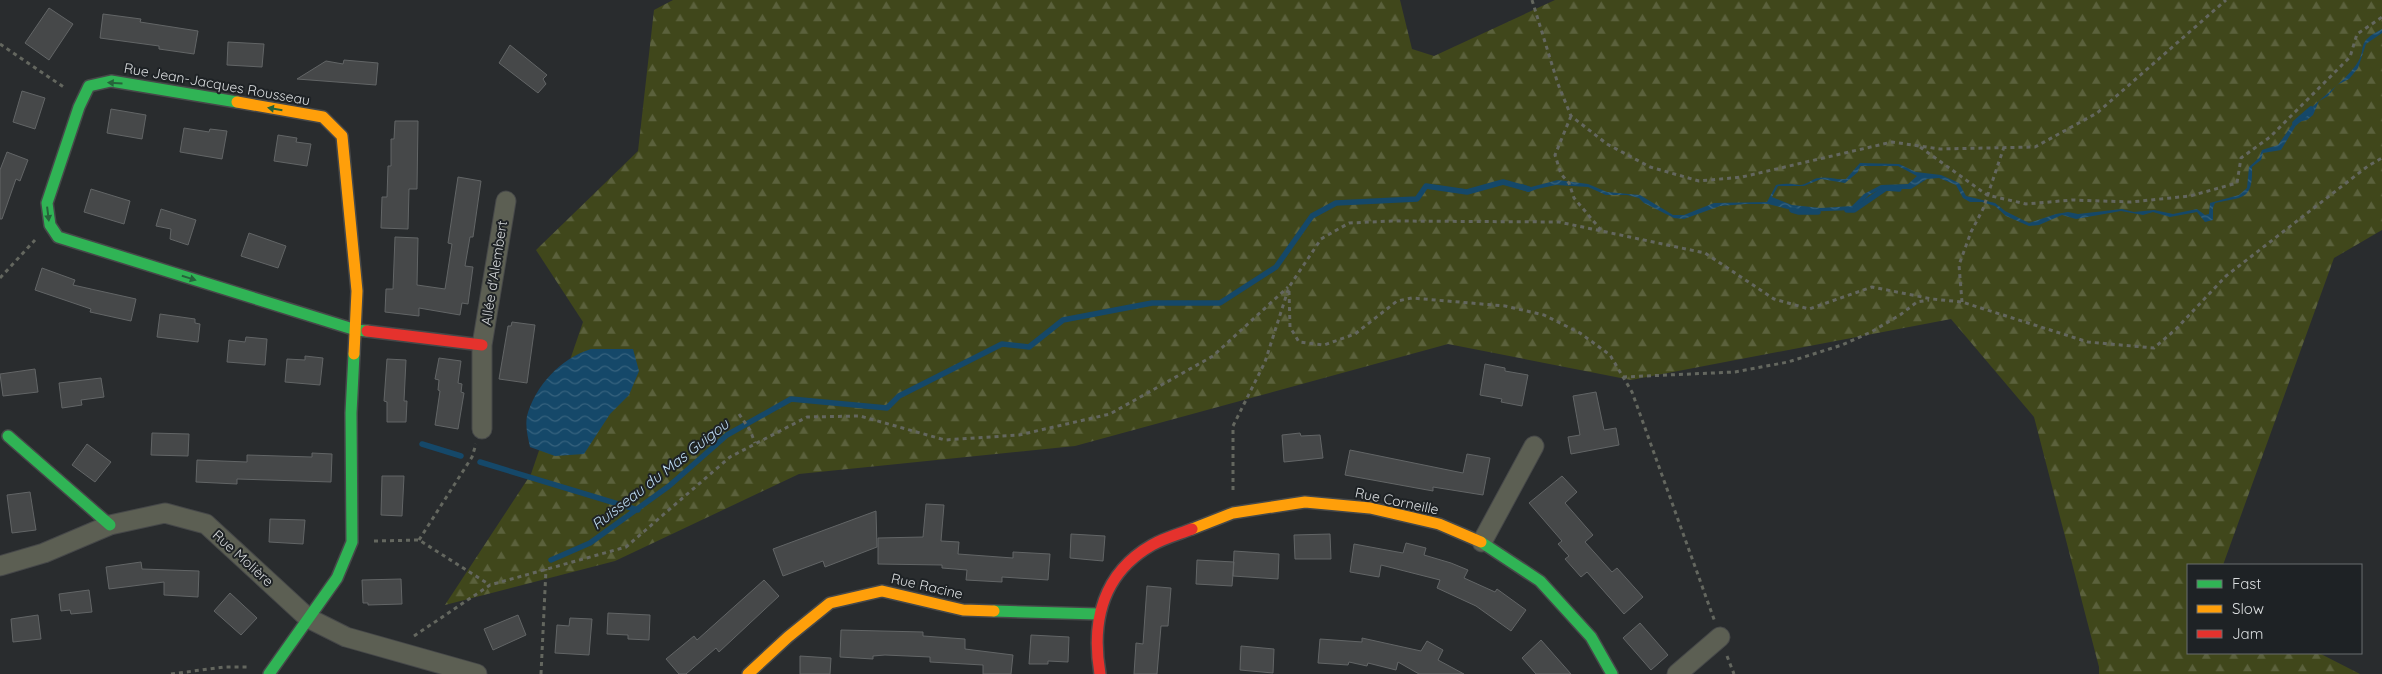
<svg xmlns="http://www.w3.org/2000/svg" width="2382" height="674" font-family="Quicksand,sans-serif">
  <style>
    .forest { fill: url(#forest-firs) }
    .water { fill: url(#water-waves); fill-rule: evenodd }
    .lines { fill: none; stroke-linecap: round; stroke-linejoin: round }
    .stream { stroke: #154869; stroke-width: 5.5 }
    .building { fill: #464849; stroke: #626566 }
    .street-casing { stroke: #464849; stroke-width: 21 }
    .fast-casing { stroke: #464849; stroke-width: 14 }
    .slow-casing { stroke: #464849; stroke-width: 14 }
    .jam-casing { stroke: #464849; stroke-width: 14 }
    .path { stroke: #64675f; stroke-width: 3; stroke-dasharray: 4 4; stroke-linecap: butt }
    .street { stroke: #5c5f53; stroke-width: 19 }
    .fast { stroke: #30b455; stroke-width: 11 }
    .slow { stroke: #ff9f0a; stroke-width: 11 }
    .jam { stroke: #e5322d; stroke-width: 11 }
    .oneway { fill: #26643b }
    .labels { text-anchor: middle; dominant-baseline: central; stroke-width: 4; stroke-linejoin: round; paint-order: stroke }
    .street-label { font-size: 14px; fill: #dadddf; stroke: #1e2225 }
    .water-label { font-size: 15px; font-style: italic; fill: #bddbf2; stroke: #1e2225 }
  </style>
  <defs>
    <pattern id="forest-firs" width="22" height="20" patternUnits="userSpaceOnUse" patternTransform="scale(1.25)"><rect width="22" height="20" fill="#40471b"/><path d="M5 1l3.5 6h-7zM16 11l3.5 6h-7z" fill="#5b613c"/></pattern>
    <pattern id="water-waves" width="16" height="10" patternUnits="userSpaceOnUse" patternTransform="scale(1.25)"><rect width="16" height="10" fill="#154869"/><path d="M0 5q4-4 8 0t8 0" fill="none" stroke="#36627e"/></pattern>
  </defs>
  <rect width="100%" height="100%" fill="#292c2e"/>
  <path class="forest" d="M 673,0 L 1400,0 L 1412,49 L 1434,56 L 1555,0 L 2382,0 L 2382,230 L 2334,258 L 2223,565 L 2188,565 L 2188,653 L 2319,653 L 2360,674 L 2099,674 L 2099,667 L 2034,417 L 1951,319 L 1631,380 L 1448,344 L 1075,446 L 799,474 L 615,561 L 445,605 L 531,474 L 583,322 L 536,250 L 638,151 L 654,10 Z"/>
  <path class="water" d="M 2382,29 L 2382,33 L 2366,44 L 2358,68 L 2349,79 L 2337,85 L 2328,96 L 2319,101 L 2313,115 L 2307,120 L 2298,122 L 2281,150 L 2263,153 L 2261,160 L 2252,167 C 2253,200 2244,197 2215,203 L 2213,208 L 2213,220 L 2205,222 L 2197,212 L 2170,217 L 2153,212 L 2143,215 L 2121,211 L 2076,219 L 2062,215 L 2039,225 L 2029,226 L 2006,216 L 1995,206 L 1982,202 L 1970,202 L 1963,198 L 1956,185 L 1939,178 L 1927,179 L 1911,189 L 1881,189 L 1869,195 L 1854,210 L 1799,212 L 1768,204 L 1746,204 L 1720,206 L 1684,219 L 1674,218 L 1644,203 L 1639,198 L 1627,195 L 1606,195 L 1588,187 L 1556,185 L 1537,189 L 1529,192 L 1519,189 L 1522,184 L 1531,187 L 1558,180 L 1588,184 L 1607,192 L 1640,195 L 1673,215 L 1684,215 L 1714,203 L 1767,202 L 1776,185 C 1785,183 1791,184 1800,185 C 1806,185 1812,179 1818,178 C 1827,176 1836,180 1846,179 L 1860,163 L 1899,164 L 1916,172 L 1941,175 L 1959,183 L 1966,196 L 1995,203 L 2005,211 L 2029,223 L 2056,214 L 2068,212 L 2078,214 L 2122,209 L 2134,212 L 2154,210 L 2173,214 L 2197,209 L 2205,215 L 2209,214 L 2210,203 L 2239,195 L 2247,188 L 2249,167 L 2259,158 L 2262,150 L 2278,145 L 2294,122 L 2302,117 C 2318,100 2344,82 2356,65 C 2369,47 2353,44 2382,29 ZM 1860,166 L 1898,166 L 1917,176 L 1908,184 L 1881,185 L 1864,194 L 1852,206 L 1821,208 L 1792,205 L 1772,197 L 1778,186 L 1804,186 L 1821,179 L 1845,183 L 1858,172 Z
    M 591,349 L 633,349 L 639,371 L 629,395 L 610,414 L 584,454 L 555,456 L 530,447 C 528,437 525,427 527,416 C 535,386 561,358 591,349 Z"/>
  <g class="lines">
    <path class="stream" d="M 2295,123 L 2311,109
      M 1792,210 L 1799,212 L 1818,212
      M 1847,210 L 1854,210 L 1886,188 L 1899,189
      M 422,444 L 461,456
      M 480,462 L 638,510
      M 551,560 L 590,543 L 669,486 L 727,435 L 791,399 L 887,408 L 899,396 L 1002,344 L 1029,347 L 1063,320 L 1152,303 L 1220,303 L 1276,267 L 1312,216 L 1336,203 L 1417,199 L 1426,186 L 1467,192 L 1503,182 L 1528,189"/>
  </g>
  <path class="building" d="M 49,8 L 73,24 L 49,60 L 25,43 Z
    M 103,14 L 141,19 L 140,22 L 198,31 L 194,54 L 159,49 L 159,46 L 100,38 Z
    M 228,42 L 264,44 L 262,67 L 227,65 Z
    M 510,45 L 547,75 L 543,79 L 546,84 L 538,93 L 499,63 Z
    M 344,60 L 378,63 L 376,85 L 297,79 L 326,61 L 343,64 Z
    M 22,91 L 45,98 L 35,129 L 13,122 Z
    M 111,109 L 146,115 L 142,139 L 107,133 Z
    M 395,121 L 418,121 L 417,189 L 409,189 L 408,229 L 381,228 L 382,197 L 387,197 L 388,166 L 391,166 L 391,139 L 394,139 Z
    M 184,128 L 209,132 L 210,129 L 227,131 L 222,159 L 180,152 Z
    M 278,135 L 297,138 L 296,142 L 311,144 L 307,166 L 274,161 Z
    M 7,152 L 28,160 L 20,181 L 16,179 L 2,219 L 0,219 L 0,170 Z
    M 458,177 L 481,181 L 473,237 L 470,237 L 465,266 L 473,267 L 468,304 L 462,303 L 460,315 L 419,308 L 419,316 L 385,312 L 386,289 L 393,289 L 395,237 L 418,238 L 417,285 L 445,289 L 452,244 L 448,243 Z
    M 91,189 L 130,201 L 124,224 L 84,212 Z
    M 161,209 L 196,220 L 188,245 L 170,239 L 171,229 L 156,226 Z
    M 249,233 L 286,246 L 278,268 L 241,256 Z
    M 42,268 L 75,280 L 73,285 L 136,299 L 131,321 L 90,312 L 91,309 L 35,290 Z
    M 160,314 L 195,319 L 195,323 L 200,324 L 198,342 L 157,337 Z
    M 512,322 L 535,325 L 527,383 L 499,379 L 508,326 L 511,326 Z
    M 246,337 L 267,339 L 265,365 L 227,362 L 229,340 L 245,342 Z
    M 305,356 L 323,358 L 320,385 L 285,382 L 287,359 L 305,360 Z
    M 439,358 L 461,361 L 458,383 L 462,384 L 461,392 L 464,393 L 458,429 L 435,425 L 440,391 L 438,390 L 439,380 L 435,379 Z
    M 387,359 L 406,360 L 404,401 L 407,401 L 406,422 L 387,422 L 387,402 L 384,401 Z
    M 1485,364 L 1505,368 L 1505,371 L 1528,375 L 1522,406 L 1501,402 L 1502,399 L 1480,395 Z
    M 35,369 L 38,392 L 3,396 L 0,374 Z
    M 101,378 L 104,397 L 81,400 L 82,405 L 62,408 L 59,383 Z
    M 1596,392 L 1604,430 L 1616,428 L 1619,445 L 1571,454 L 1568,437 L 1580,435 L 1573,396 Z
    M 152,433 L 189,434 L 188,456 L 151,455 Z
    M 1300,433 L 1301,436 L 1320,435 L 1323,458 L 1284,462 L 1282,435 Z
    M 87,444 L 111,462 L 95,482 L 72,465 Z
    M 1350,450 L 1463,473 L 1467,454 L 1490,458 L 1483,495 L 1433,487 L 1433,491 L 1345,475 Z
    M 312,453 L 332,454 L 331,482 L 237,479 L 237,484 L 196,482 L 197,460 L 247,462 L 247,455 L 312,457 Z
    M 382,476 L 404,476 L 402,516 L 381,515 Z
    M 1562,476 L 1577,492 L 1565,503 L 1593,535 L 1585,542 L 1612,572 L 1617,568 L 1643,597 L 1624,614 L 1587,572 L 1581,577 L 1565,559 L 1569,556 L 1558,544 L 1562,541 L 1529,503 Z
    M 30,492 L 36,530 L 12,533 L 7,495 Z
    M 926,504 L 944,505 L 941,541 L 959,542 L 958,554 L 1013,558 L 1013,552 L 1050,554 L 1048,580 L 1002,577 L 1002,582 L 966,580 L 967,570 L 942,568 L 942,565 L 878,564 L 878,538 L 923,537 Z
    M 876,511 L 877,547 L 825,567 L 823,561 L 783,576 L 773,549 Z
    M 270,519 L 305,520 L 303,544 L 269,542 Z
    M 1071,534 L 1105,536 L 1103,561 L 1070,558 Z
    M 1330,534 L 1331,559 L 1295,559 L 1294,535 Z
    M 1406,543 L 1426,548 L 1424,555 L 1451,563 L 1468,570 L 1464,578 L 1495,592 L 1497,589 L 1526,610 L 1511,631 L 1476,606 L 1437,588 L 1440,580 L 1381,565 L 1379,577 L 1350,572 L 1354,544 L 1403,553 Z
    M 1234,551 L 1279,554 L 1278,579 L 1233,576 Z
    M 1197,560 L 1234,562 L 1232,586 L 1196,584 Z
    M 141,562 L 142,569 L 199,571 L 198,597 L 164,595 L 164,582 L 109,589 L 106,567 Z
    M 401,579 L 402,604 L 368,605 L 368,603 L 363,603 L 362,580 Z
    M 764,580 L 779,596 L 719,652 L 716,648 L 686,674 L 679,674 L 666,659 L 694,636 L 697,640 Z
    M 1147,586 L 1171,588 L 1168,626 L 1161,626 L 1157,674 L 1134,674 L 1136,643 L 1143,644 Z
    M 89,590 L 92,612 L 71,614 L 70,610 L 61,611 L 59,594 Z
    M 230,593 L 257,618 L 241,635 L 214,611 Z
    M 608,613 L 650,615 L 649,640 L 628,639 L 628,635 L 607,634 Z
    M 38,615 L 41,639 L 13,642 L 11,619 Z
    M 518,615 L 526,635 L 493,650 L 484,629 Z
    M 570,618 L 592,619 L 589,655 L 555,653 L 557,625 L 569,626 Z
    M 1640,623 L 1668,655 L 1651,670 L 1623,638 Z
    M 841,630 L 923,632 L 923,636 L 965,639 L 965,649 L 1013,655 L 1011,674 L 983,674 L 983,665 L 930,662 L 930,657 L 885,655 L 873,656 L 873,659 L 840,657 Z
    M 1031,635 L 1069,637 L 1068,662 L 1048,661 L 1048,664 L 1029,664 Z
    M 1362,638 L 1421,651 L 1427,641 L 1443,650 L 1438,660 L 1464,674 L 1419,674 L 1398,662 L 1396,670 L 1368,663 L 1367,666 L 1349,662 L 1348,665 L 1318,663 L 1320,639 L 1362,642 Z
    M 1541,640 L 1571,674 L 1536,674 L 1522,658 Z
    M 1241,646 L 1274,649 L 1273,673 L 1240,670 Z
    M 800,656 L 831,658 L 830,674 L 800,674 Z"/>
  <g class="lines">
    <defs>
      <path id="street" d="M 482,429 L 482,345 L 506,201
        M 1482,542 L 1534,446
        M 0,566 L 44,553 L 110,525 L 165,513 L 206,524 L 308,618 L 346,637 L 477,674
        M 1677,674 L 1720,637"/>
      <path id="fast" d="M 237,102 L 111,81 L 89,86 L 79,107 L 47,203 L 50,225 L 58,237 L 356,330 L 367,331
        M 8,436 L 110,525
        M 1481,542 L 1540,581 L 1591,637 L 1612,674
        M 994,611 L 1098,614
        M 269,674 L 337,578 L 352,542 L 351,413 L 354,354"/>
      <path id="slow" d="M 237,102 L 323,117 L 342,136 L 357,291 L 354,354
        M 1192,529 L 1233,513 L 1305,502 L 1370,508 L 1439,524 L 1481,542
        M 748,674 L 788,637 L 830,603 L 882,591 L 963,610 L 994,611"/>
      <path id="jam" d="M 367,331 L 482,345
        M 1100,674 C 1091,621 1103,573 1152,545 C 1164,538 1179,534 1192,529"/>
    </defs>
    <use href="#street" class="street-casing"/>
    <use href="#fast" class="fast-casing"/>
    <use href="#slow" class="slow-casing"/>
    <use href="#jam" class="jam-casing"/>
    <path class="path" d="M 1532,0 L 1558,84 L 1571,116 L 1607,144 L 1650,167 L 1699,181 L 1742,177 L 1892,142 L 1940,149 L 2035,147 L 2097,113 L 2226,0
      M 0,44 L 65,88
      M 1571,116 L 1555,155 L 1561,174 L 1569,183 L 1574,198 L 1601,230
      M 1920,147 L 1987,195 L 2026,204 L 2072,200 L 2131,202 L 2190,196 L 2237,183 L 2241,158 L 2270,137 L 2350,57 L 2357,34 L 2382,17
      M 0,278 L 35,240
      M 1289,291 L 1290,327 L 1299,342 L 1324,345 L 1355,334 L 1397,301 L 1412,298 L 1505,306 L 1544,315 L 1580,333 L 1610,355 L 1632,392 L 1715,622
      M 1962,302 L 1959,265 L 1971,232 L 1983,209 L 2004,147
      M 1623,377 L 1735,372 L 1788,362 L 1842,345 L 1871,332 L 1900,315 L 1917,302 L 1929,300
      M 739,414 L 750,430 L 755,443
      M 1233,490 L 1233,426 L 1265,362 L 1289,287 L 1321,239 L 1349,223 L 1392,221 L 1559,222 L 1705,253 L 1774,299 L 1809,309 L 1872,287 L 1932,299 L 1962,302 L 2088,342 L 2154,348 L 2176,329 L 2226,276 L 2368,166 L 2382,158
      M 419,540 L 472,457 L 476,444
      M 374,541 L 419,540 L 490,585
      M 414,636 L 490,585 L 626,547 L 730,457 L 807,417 L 860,416 L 945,440 L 1019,435 L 1110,414 L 1213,356 L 1288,287
      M 1727,656 L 1734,674
      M 171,674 L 224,667 L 250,667
      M 541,674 L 546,569"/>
    <use href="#street" class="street"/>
    <use href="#fast" class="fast"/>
    <use href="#slow" class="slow"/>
    <use href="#jam" class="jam"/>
  </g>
  <defs><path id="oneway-solid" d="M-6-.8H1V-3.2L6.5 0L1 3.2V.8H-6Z" transform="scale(1.25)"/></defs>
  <g class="oneway">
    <use href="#oneway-solid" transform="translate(115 83) rotate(-177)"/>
    <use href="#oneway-solid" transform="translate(275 109) rotate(-170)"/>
    <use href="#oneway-solid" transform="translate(48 214) rotate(83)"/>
    <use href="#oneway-solid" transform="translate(189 278) rotate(17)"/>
  </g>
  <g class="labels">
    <g class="street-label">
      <text transform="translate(217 84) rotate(10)">Rue Jean-Jacques Rousseau</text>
      <text transform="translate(494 273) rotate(-81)">Allée d'Alembert</text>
      <text transform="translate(1397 501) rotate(12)">Rue Corneille</text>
      <text transform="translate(243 558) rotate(42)">Rue Molière</text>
      <text transform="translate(927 586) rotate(13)">Rue Racine</text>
    </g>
    <g class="water-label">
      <text transform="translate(660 474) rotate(-38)">Ruisseau du Mas Guigou</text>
    </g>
  </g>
  <rect x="2187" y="564" width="175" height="90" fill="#1e2225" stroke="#696d6f"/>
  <rect x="2197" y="580" width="25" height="8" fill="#30b455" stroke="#696d6f"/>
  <text x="2232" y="589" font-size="15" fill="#dadddf">Fast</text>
  <rect x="2197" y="605" width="25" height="8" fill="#ff9f0a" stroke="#696d6f"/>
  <text x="2232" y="614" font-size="15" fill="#dadddf">Slow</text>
  <rect x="2197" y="630" width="25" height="8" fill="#e5322d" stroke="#696d6f"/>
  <text x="2232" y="639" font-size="15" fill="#dadddf">Jam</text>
</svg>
